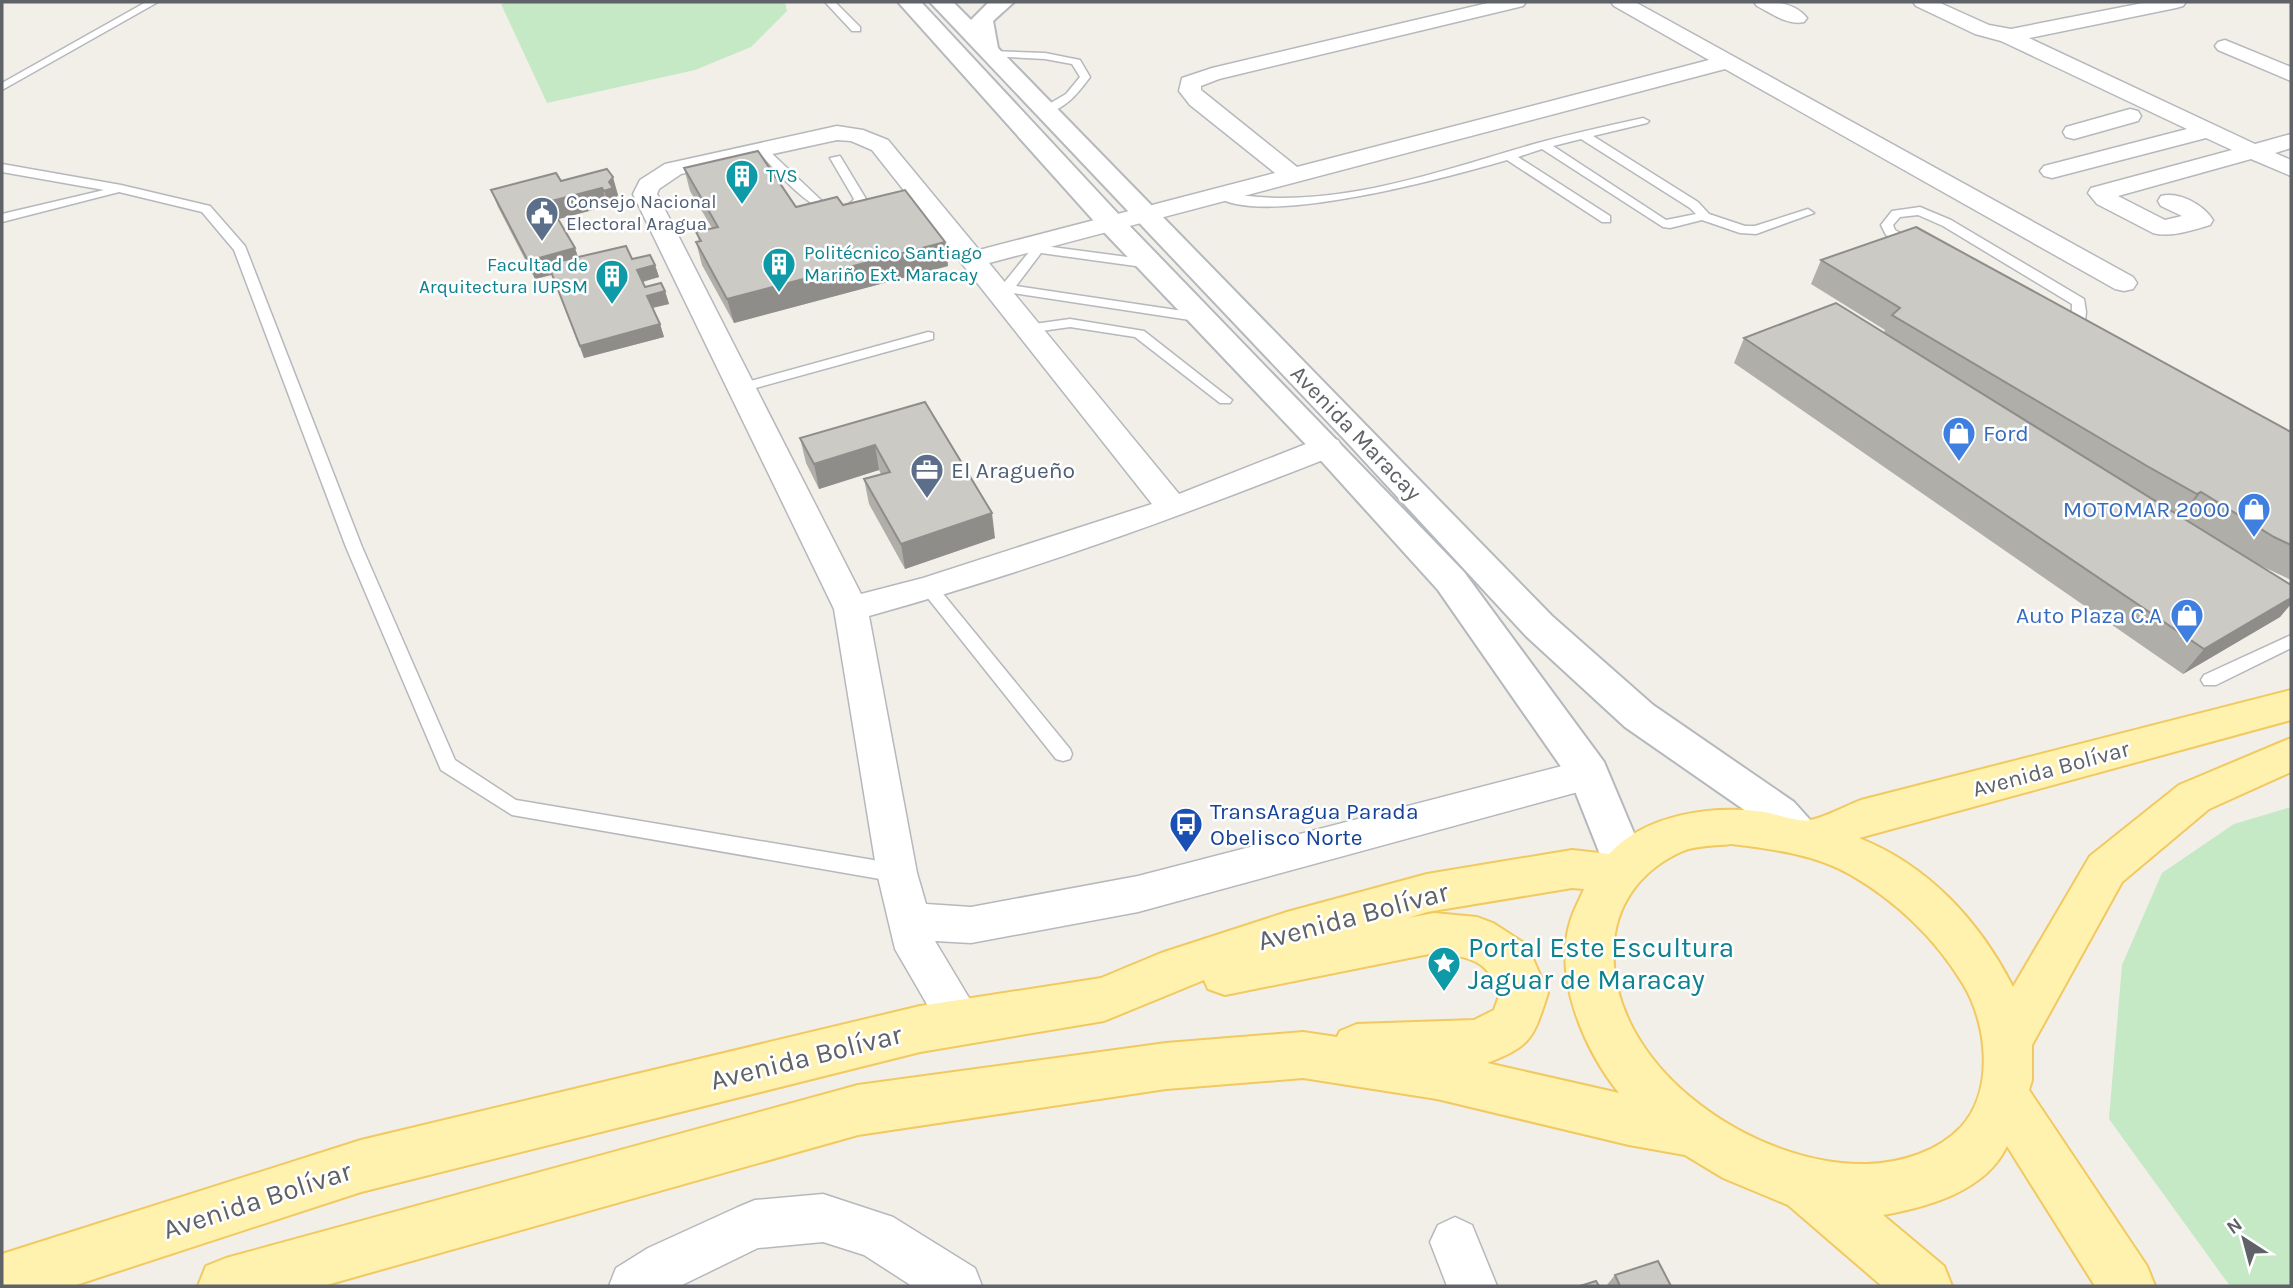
<svg xmlns="http://www.w3.org/2000/svg" width="2293" height="1288" font-family="Karla,sans-serif">
  <style>
    .green { fill: #c5e8c5 }
    .lines { fill: none; stroke-linecap: round; stroke-linejoin: round }
    .service-casing { stroke: #b5b8bc; stroke-width: 3 }
    .minor-casing { stroke: #b5b8bc; stroke-width: 3 }
    .tertiary-casing { stroke: #b5b8bc; stroke-width: 4 }
    .primary-casing { stroke: #f2c960; stroke-width: 4 }
    .service { fill: #fff; fill-rule: evenodd }
    .minor { fill: #fff; fill-rule: evenodd }
    .tertiary { fill: #fff; fill-rule: evenodd }
    .primary { fill: #fff2af; fill-rule: evenodd }
    .wall { fill: #afaea9; fill-rule: evenodd }
    .shaded-wall { fill: #8f8d8a }
    .building { fill: #cccac5; stroke: #8f8d8a; stroke-width: 2 }
    .labels { text-anchor: middle; dominant-baseline: central; stroke-width: 5; stroke-linejoin: round; paint-order: stroke }
    .far-culture-label { font-size: 19px; fill: #0d838f; stroke: #fff; text-anchor: start }
    .far-service-label { font-size: 19px; fill: #4e5e75; stroke: #fff; text-anchor: start }
    .street-label { font-size: 23px; fill: #5f6368; stroke: #fff }
    .shop-label { font-size: 23px; fill: #366cbe; stroke: #fff; text-anchor: end }
    .service-label { font-size: 23px; fill: #4e5e75; stroke: #fff; text-anchor: start }
    .transit-label { font-size: 23px; fill: #164399; stroke: #fff; text-anchor: start }
    .near-street-label { font-size: 28px; fill: #5f6368; stroke: #fff }
    .near-culture-label { font-size: 28px; fill: #0d838f; stroke: #fff; text-anchor: start }
  </style>
  <rect width="100%" height="100%" fill="#f1efe8"/>
  <path class="green" d="M 508,2 L 785,2 L 787,11 L 751,47 L 695,70 L 547,103 L 501,4 Z
    M 2291,807 L 2291,1286 L 2230,1286 L 2109,1119 L 2122,965 L 2162,873 L 2234,824 Z"/>
  <g class="lines">
    <defs>
      <path id="service" d="M 146,2 L 158,2 L 2,90 L 2,83 Z
        M 825,2 L 835,2 L 860,27 L 860,31 L 852,31 Z
        M 992,51 L 1045,53 L 1080,60 L 1090,77 C 1079,92 1062,114 1042,112 L 1042,108 L 1066,94 L 1080,77 L 1072,64 L 1045,59 L 988,56 L 988,52 Z
        M 1643,118 L 1649,121 L 1647,123 L 1593,136 L 1698,202 L 1709,214 L 1745,226 L 1755,226 L 1808,209 L 1814,213 L 1756,234 L 1740,233 L 1702,220 L 1670,228 L 1663,227 L 1542,149 L 1518,157 L 1610,216 L 1610,222 L 1602,222 L 1507,160 C 1452,176 1259,230 1214,195 L 1220,191 C 1321,215 1437,172 1534,144 C 1570,134 1607,126 1643,118 ZM 1581,139 L 1690,208 L 1696,214 L 1666,220 L 1553,146 Z
        M 758,148 L 766,148 L 823,202 C 833,206 848,209 854,199 L 830,158 L 840,156 L 866,199 L 865,204 C 828,238 782,176 758,152 Z
        M 2,164 L 121,185 L 210,206 L 245,246 L 362,547 L 455,760 L 516,800 L 897,864 L 904,867 L 907,873 L 904,879 L 897,882 L 512,815 L 441,770 L 346,547 L 234,250 L 202,212 L 119,192 L 2,222 L 2,214 L 104,190 L 2,172 Z
        M 1920,207 L 1951,220 L 2084,299 L 2086,312 L 2083,340 L 2073,340 L 2071,337 L 2072,304 L 1943,226 L 1918,215 L 1900,217 L 1893,225 L 1895,230 L 1918,243 L 1918,249 L 1914,250 L 1886,235 L 1881,225 L 1892,211 Z
        M 1022,243 L 1150,260 L 1156,264 L 1150,268 L 1041,253 L 1016,286 L 1203,314 L 1210,318 L 1203,322 L 987,289 L 987,283 L 1003,284 L 1029,252 L 1017,250 L 1016,247 Z
        M 1070,319 L 1144,331 L 1232,400 L 1230,403 L 1220,403 L 1135,337 L 1070,327 L 1027,333 L 1020,329 L 1027,325 Z
        M 928,332 L 933,333 L 933,339 L 741,392 L 734,388 L 736,385 Z
        M 929,582 L 935,584 L 1070,749 L 1072,754 L 1070,759 L 1063,761 L 1056,759 L 923,592 L 921,588 Z
        M 2291,635 L 2291,648 L 2216,685 L 2204,685 L 2201,680 L 2204,675 Z"/>
      <path id="minor" d="M 1492,2 L 1526,2 L 1523,6 L 1219,79 L 1201,86 L 1201,90 L 1297,167 L 1709,60 L 1614,6 L 1611,2 L 1635,2 L 2133,277 L 2137,283 L 2133,289 L 2124,291 L 2115,289 L 1725,69 L 989,263 L 1179,494 L 1316,440 L 1327,437 L 1338,440 L 1342,447 L 1338,454 C 1184,515 1029,572 869,616 L 917,873 L 926,904 L 971,907 L 1138,876 L 1589,759 L 1602,763 L 1608,774 L 1602,785 L 1589,789 L 1138,912 L 971,943 L 935,941 L 984,1023 L 978,1037 L 962,1043 L 946,1037 L 895,949 L 877,873 L 834,609 L 633,194 L 640,180 L 665,164 L 837,126 L 863,130 L 888,140 L 979,250 L 1275,173 L 1190,105 L 1179,91 L 1182,78 L 1212,68 ZM 837,140 L 851,141 L 872,150 L 1152,504 L 923,578 L 861,594 L 657,194 L 659,189 L 681,174 Z
        M 1754,2 C 1772,1 1795,2 1807,18 L 1804,22 C 1788,26 1771,13 1757,6 Z
        M 1913,2 L 1938,2 L 1989,25 L 2011,29 L 2148,2 L 2186,2 L 2183,6 L 2176,8 L 2029,38 L 2255,144 L 2291,134 L 2291,148 L 2275,153 L 2291,160 L 2291,176 L 2251,159 L 2118,196 L 2165,220 L 2182,216 L 2161,206 L 2158,201 L 2161,196 C 2179,191 2204,205 2213,220 L 2210,225 C 2193,230 2170,238 2153,233 L 2097,204 L 2088,193 L 2091,188 L 2232,150 L 2206,138 L 2052,178 L 2044,176 L 2040,171 L 2044,166 L 2187,129 L 2001,41 L 1975,34 L 1916,6 Z
        M 2225,40 L 2291,67 L 2291,81 L 2218,50 L 2215,46 L 2218,42 Z
        M 2130,109 L 2138,111 L 2141,116 L 2138,121 L 2074,139 L 2066,137 L 2063,132 L 2066,127 Z
        M 823,1194 L 893,1217 L 975,1268 L 982,1286 L 912,1286 L 864,1255 L 823,1242 L 758,1248 L 680,1286 L 609,1286 L 616,1268 L 648,1248 L 738,1207 L 755,1200 Z
        M 1455,1217 L 1472,1225 L 1497,1286 L 1447,1286 L 1430,1242 L 1438,1225 Z"/>
      <path id="tertiary" d="M 898,2 L 921,2 L 1122,218 L 1464,572 L 1604,762 L 1647,864 L 1641,877 L 1625,883 L 1609,877 L 1571,781 L 1438,590 L 1315,454 L 1102,230 Z
        M 930,2 L 953,2 L 971,20 L 989,2 L 1014,2 L 993,21 L 998,48 L 1552,616 L 1653,705 L 1794,802 L 1811,821 L 1818,834 L 1811,847 L 1796,852 L 1781,847 L 1764,826 L 1743,809 L 1625,727 L 1526,636 L 1344,439 Z"/>
      <path id="primary" d="M 2291,690 L 2291,720 L 1859,838 C 1928,865 1980,922 2013,987 L 2090,856 L 2179,785 L 2291,738 L 2291,772 L 2209,809 L 2122,882 L 2032,1045 L 2032,1080 L 2029,1090 L 2147,1266 L 2155,1286 L 2095,1286 L 2007,1146 C 1986,1191 1928,1207 1883,1215 L 1944,1266 L 1952,1286 L 1882,1286 L 1788,1205 L 1723,1178 L 1685,1155 L 1629,1145 L 1437,1099 L 1303,1078 L 1166,1089 L 858,1135 L 323,1286 L 198,1286 L 206,1266 L 226,1258 L 858,1085 L 1166,1043 L 1303,1032 L 1337,1037 L 1340,1031 L 1357,1024 L 1474,1020 L 1494,1010 L 1500,993 C 1486,958 1469,957 1434,953 L 1225,995 L 1208,989 L 1204,980 L 1104,1021 L 920,1052 L 361,1192 L 73,1286 L 2,1286 L 2,1254 L 361,1140 L 920,1006 L 1101,978 L 1161,953 L 1287,912 L 1427,874 L 1572,850 L 1609,854 C 1646,814 1712,805 1764,812 C 1777,814 1799,823 1811,820 C 1828,816 1845,806 1861,800 ZM 1731,844 C 1772,849 1814,854 1851,875 C 1896,901 1936,939 1963,984 C 1987,1023 1995,1090 1961,1127 C 1937,1152 1901,1163 1867,1164 C 1754,1167 1603,1065 1614,941 C 1618,900 1644,868 1683,851 C 1697,845 1716,846 1731,844 ZM 1572,888 L 1584,889 C 1580,899 1574,909 1571,919 C 1552,975 1584,1050 1619,1093 L 1487,1063 C 1533,1045 1533,1038 1548,993 L 1527,945 L 1493,923 L 1477,917 L 1434,913 L 1408,918 L 1427,912 Z"/>
    </defs>
    <use href="#service" class="service-casing"/>
    <use href="#minor" class="minor-casing"/>
    <use href="#tertiary" class="tertiary-casing"/>
    <use href="#primary" class="primary-casing"/>
    <use href="#service" class="service"/>
    <use href="#minor" class="minor"/>
    <use href="#tertiary" class="tertiary"/>
    <use href="#primary" class="primary"/>
  </g>
  <path class="wall" d="M 684,168 L 796,207 L 843,205 L 945,242 L 948,266 L 734,323 L 702,265 L 696,242 L 699,241 L 696,232 L 712,228 L 690,191 Z
    M 607,169 L 618,195 L 616,198 L 619,206 L 610,209 L 608,206 L 558,219 L 575,248 L 578,257 L 632,259 L 655,265 L 659,277 L 643,282 L 645,287 L 665,291 L 669,304 L 653,308 L 660,324 L 664,337 L 584,358 L 552,275 L 535,279 L 498,207 L 491,190 L 561,181 Z
    M 1821,260 L 2291,432 L 2291,580 L 2253,562 L 2291,585 L 2291,604 L 2280,617 L 2183,674 L 1734,363 L 1744,338 L 1884,332 L 1885,330 L 1811,284 ZM 2181,517 L 2182,517 L 2252,561 Z
    M 925,402 L 995,538 L 905,569 L 869,504 L 864,479 L 881,474 L 879,470 L 819,489 L 806,463 L 800,438 Z
    M 1615,1275 L 1671,1286 L 1606,1286 Z"/>
  <path class="shaded-wall" d="M 613,177 L 618,195 L 616,198 L 619,206 L 610,209 L 604,191 Z
    M 602,188 L 608,206 L 555,220 L 548,202 Z
    M 945,242 L 948,266 L 734,323 L 727,299 Z
    M 575,248 L 581,267 L 535,279 L 528,261 Z
    M 655,265 L 659,277 L 641,282 L 637,270 Z
    M 665,291 L 669,304 L 651,308 L 647,296 Z
    M 660,324 L 664,337 L 584,358 L 580,346 Z
    M 875,445 L 879,470 L 819,489 L 814,464 Z
    M 2201,492 L 2182,517 L 2179,519 L 2197,494 Z
    M 992,513 L 995,538 L 905,569 L 901,544 Z
    M 2291,598 L 2291,604 L 2280,617 L 2183,674 L 2204,649 Z"/>
  <path class="building" d="M 758,151 L 796,207 L 837,197 L 843,205 L 905,190 L 945,242 L 727,299 L 696,242 L 701,241 L 696,232 L 718,227 L 684,168 Z
    M 607,169 L 613,177 L 609,182 L 613,188 L 604,191 L 602,188 L 548,202 L 575,248 L 528,261 L 491,190 L 556,173 L 561,181 Z
    M 1916,227 L 2291,432 L 2291,545 L 2274,537 L 2201,492 L 2197,494 L 2147,466 L 1892,315 L 1900,308 L 1821,260 Z
    M 626,246 L 632,259 L 650,255 L 655,265 L 637,270 L 645,287 L 661,283 L 665,291 L 647,296 L 660,324 L 580,346 L 548,264 Z
    M 1836,303 L 2291,585 L 2291,598 L 2204,649 L 1744,338 Z
    M 925,402 L 992,513 L 901,544 L 864,479 L 890,472 L 875,445 L 814,464 L 800,438 Z
    M 1658,1261 L 1671,1286 L 1620,1286 L 1615,1275 Z
    M 1596,1281 L 1599,1286 L 1580,1286 Z"/>
  <defs>
    <symbol id="building-pin" viewBox="-11 -11 22 30"><path d="M0 17L-7.5 6A9.5 9.5 0 1 1 7.5 6Z" fill="#0f9aa8" stroke="#fff"/><path d="M-4-6H4V6H1V3H-1V6H-4ZM-2.5-4.3h1.7v1.8h-1.7ZM.8-4.3h1.7v1.8H.8ZM-2.5-1h1.7V.8h-1.7ZM.8-1h1.7V.8H.8Z" fill="#fff"/></symbol>
    <symbol id="civic-pin" viewBox="-11 -11 22 30"><path d="M0 17L-7.5 6A9.5 9.5 0 1 1 7.5 6Z" fill="#5c6f8a" stroke="#fff"/><path d="M-.6-6.5H3V-4.5H.6V-3L4-1V1h2V6H-6V1h2V-1L-.6-3ZM-1.2 2.5V6h2.4V2.5Z" fill="#fff"/></symbol>
    <symbol id="shop-pin" viewBox="-11 -11 22 30"><path d="M0 17L-7.5 6A9.5 9.5 0 1 1 7.5 6Z" fill="#3f7fe0" stroke="#fff"/><path d="M-5-2.5h2.3a2.7 3.5 0 0 1 5.4 0H5L5.5 6h-11ZM-1.5-2.5h3a1.5 2.3 0 0 0-3 0Z" fill="#fff"/></symbol>
    <symbol id="office-pin" viewBox="-11 -11 22 30"><path d="M0 17L-7.5 6A9.5 9.5 0 1 1 7.5 6Z" fill="#5c6f8a" stroke="#fff"/><path d="M-6-3h4V-5.5h4V-3h4V5H-6ZM-1-4.5V-3h2v-1.5ZM-6 0V1H6V0Z" fill="#fff"/></symbol>
    <symbol id="bus-pin" viewBox="-11 -11 22 30"><path d="M0 17L-7.5 6A9.5 9.5 0 1 1 7.5 6Z" fill="#1a4fb4" stroke="#fff"/><path d="M-5-6H5V4H4V6H2V4H-2V6H-4V4H-5ZM-3.5-4V0h7V-4ZM-3.5 1.2v1.5H-2V1.2ZM2 1.2v1.5H3.5V1.2Z" fill="#fff"/></symbol>
    <symbol id="sight-pin" viewBox="-11 -11 22 30"><path d="M0 17L-7.5 6A9.5 9.5 0 1 1 7.5 6Z" fill="#0f9aa8" stroke="#fff"/><path d="M0-6L1.8-2.2L6-1.7L2.9 1.2L3.7 5.4L0 3.3L-3.7 5.4L-2.9 1.2L-6-1.7L-1.8-2.2Z" fill="#fff"/></symbol>
  </defs>
  <g fill-rule="evenodd">
    <use href="#building-pin" x="723" y="157" width="38" height="52"/>
    <use href="#civic-pin" x="523" y="194" width="38" height="52"/>
    <use href="#building-pin" x="760" y="245" width="38" height="52"/>
    <use href="#building-pin" x="593" y="257" width="38" height="52"/>
    <use href="#shop-pin" x="1940" y="414" width="38" height="52"/>
    <use href="#office-pin" x="908" y="451" width="38" height="52"/>
    <use href="#shop-pin" x="2235" y="490" width="38" height="52"/>
    <use href="#shop-pin" x="2168" y="596" width="38" height="52"/>
    <use href="#bus-pin" x="1167" y="805" width="38" height="52"/>
    <use href="#sight-pin" x="1425" y="944" width="38" height="52"/>
  </g>
  <g class="labels">
    <g class="far-culture-label">
      <text x="766" y="176">TVS</text>
      <text x="804" y="253">Politécnico Santiago<tspan x="804" dy="22">Mariño Ext. Maracay</tspan></text>
      <text x="588" y="265" text-anchor="end">Facultad de<tspan x="588" dy="22">Arquitectura IUPSM</tspan></text>
    </g>
    <g class="far-service-label">
      <text x="566" y="202">Consejo Nacional<tspan x="566" dy="22">Electoral Aragua</tspan></text>
    </g>
    <g class="street-label">
      <text transform="translate(1356 433) rotate(46)">Avenida Maracay</text>
      <text transform="translate(2051 769) rotate(-15)">Avenida Bolívar</text>
    </g>
    <g class="shop-label">
      <text x="1983" y="433" text-anchor="start">Ford</text>
      <text x="2230" y="509">MOTOMAR 2000</text>
      <text x="2162" y="615">Auto Plaza C.A</text>
    </g>
    <g class="service-label">
      <text x="951" y="470">El Aragueño</text>
    </g>
    <g class="transit-label">
      <text x="1210" y="811">TransAragua Parada<tspan x="1210" dy="26">Obelisco Norte</tspan></text>
    </g>
    <g class="near-street-label">
      <text transform="translate(1353 916) rotate(-15)">Avenida Bolívar</text>
      <text transform="translate(806 1057) rotate(-14)">Avenida Bolívar</text>
      <text transform="translate(257 1200) rotate(-18)">Avenida Bolívar</text>
    </g>
    <g class="near-culture-label">
      <text x="1468" y="947">Portal Este Escultura<tspan x="1468" dy="32">Jaguar de Maracay</tspan></text>
    </g>
  </g>
  <rect width="2293" height="1288" fill="none" stroke="#5f6368" stroke-width="7"/>
  <g transform="translate(2244 1239) rotate(324)" stroke="#ffffff" stroke-width="5" paint-order="stroke">
  <path d="M0-5L12 26L0 18L-12 26Z" fill="#5f6368"/>
  <text y="-10" font-size="19" font-weight="bold" text-anchor="middle" fill="#5f6368">N</text>
  </g>
</svg>
